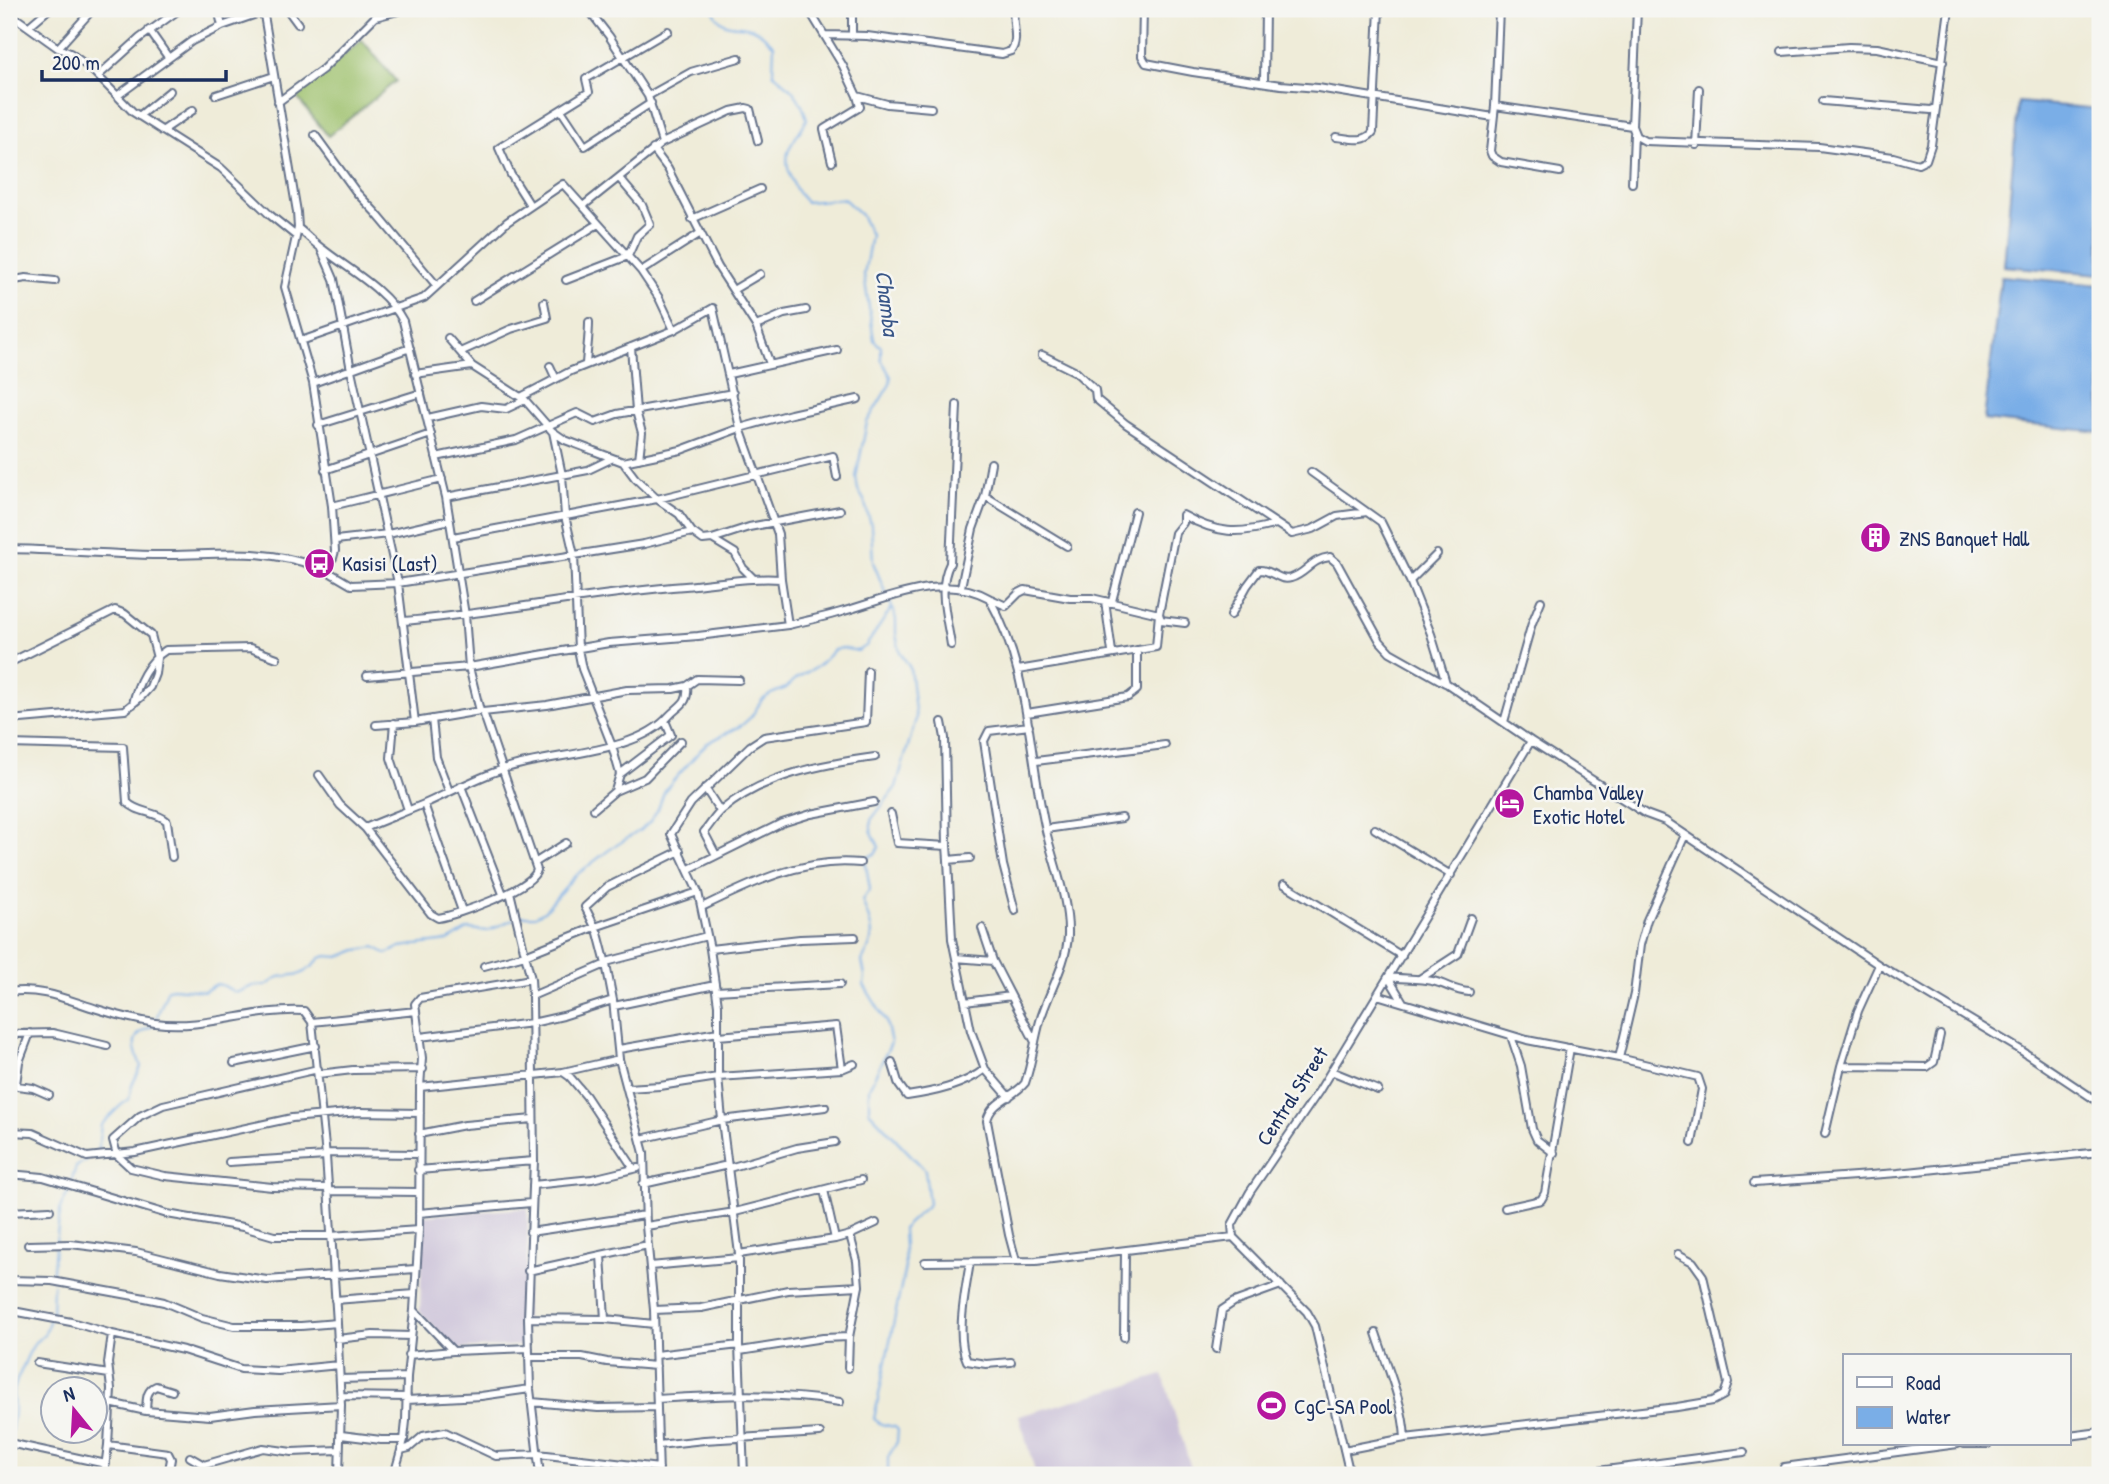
<svg xmlns="http://www.w3.org/2000/svg" width="2109" height="1484" font-family="'Patrick Hand',sans-serif">
  <style>
    .industrial { fill: #c9bfd7 }
    .green { fill: #9cc06a; stroke: #5c7864; stroke-width: 2 }
    .water { fill: #7aaee7; stroke: #4a6ea2; stroke-width: 2 }
    .lines { fill: none; stroke-linecap: round; stroke-linejoin: round }
    .stream { stroke: #7aaee7; stroke-width: 2 }
    .minor-casing { stroke: #657189; stroke-width: 10 }
    .minor { stroke: #fff; stroke-width: 6 }
    .labels { text-anchor: middle; dominant-baseline: central; stroke-width: 5; stroke-linejoin: round; paint-order: stroke }
    .poi-label { font-size: 21px; fill: #1b2f5e; stroke: #f6f6f2; text-anchor: start }
    .street-label { font-size: 21px; fill: #1b2f5e; stroke: #f6f6f2 }
    .water-label { font-size: 23px; font-style: italic; fill: #385587; stroke: #f6f6f2 }
  </style>
  <rect width="100%" height="100%" fill="#f6f6f2"/>
  <filter id="ink" filterUnits="userSpaceOnUse"><feTurbulence type="fractalNoise" baseFrequency=".0143" numOctaves="2"/><feDisplacementMap in="SourceGraphic" scale="14" xChannelSelector="R" yChannelSelector="G"/><feConvolveMatrix kernelMatrix="1 2 1 2 8 2 1 2 1" color-interpolation-filters="sRGB"/></filter>
  <filter id="wash" filterUnits="userSpaceOnUse"><feTurbulence type="fractalNoise" baseFrequency=".00686" numOctaves="4" result="noise"/><feDisplacementMap in="SourceGraphic" scale="28" xChannelSelector="R" yChannelSelector="G"/><feGaussianBlur stdDeviation="1.57" result="paint"/><feColorMatrix in="noise" values="0 0 0 0 0 0 0 0 0 0 0 0 0 0 0 0 0 1.4 0 .05"/><feComposite in="paint" operator="in"/></filter>
  <g filter="url(#wash)">
    <rect width="100%" height="100%" fill="#efecd9"/>
    <path class="industrial" d="M 528,1208 L 525,1345 L 456,1349 L 420,1312 L 423,1216 Z
      M 1163,1375 L 1193,1475 L 1036,1475 L 1019,1416 Z"/>
    <path class="green" d="M 362,40 L 396,81 L 328,136 L 295,95 Z"/>
    <path class="water" d="M 2018,102 L 2100,109 L 2100,274 L 2004,266 Z
      M 2001,276 L 2100,285 L 2100,432 L 1984,420 Z"/>
    <g class="lines">
      <path class="stream" d="M 713,9 C 723,34 739,21 756,30 C 762,33 768,40 774,45 L 773,73 C 792,88 800,96 807,119 C 802,129 794,139 789,149 C 783,165 794,191 806,202 L 844,199 L 861,215 L 871,235 L 864,275 L 874,340 L 881,347 L 881,359 L 891,377 L 890,384 L 867,422 L 856,477 L 858,490 L 864,500 L 871,525 L 873,562 L 886,594
        M 520,916 L 535,916 L 544,911 L 575,876 L 609,850 L 642,829 L 650,822 L 658,809 L 665,790 L 706,744 L 742,725 L 751,717 L 762,700 L 771,694 L 786,688 L 797,678 L 818,666 L 834,650 L 842,648 L 858,651 L 866,646 L 891,609
        M 156,1019 L 168,989 L 173,988 L 204,991 L 217,984 L 224,986 L 232,991 L 238,992 L 253,986 L 267,985 L 279,977 L 301,974 L 312,967 L 320,958 L 327,956 L 339,957 L 357,950 L 375,947 L 387,954 L 400,947 L 448,941 L 468,929 L 488,931 L 513,919
        M 94,1154 L 98,1149 L 101,1125 C 112,1115 116,1108 129,1099 L 132,1085 L 141,1067 C 138,1055 129,1043 140,1033 C 143,1030 151,1028 154,1025
        M 71,1182 L 76,1167 L 87,1159
        M 56,1242 L 61,1206 L 71,1187
        M 52,1280 L 55,1247
        M 52,1314 L 53,1285
        M 10,1440 L 14,1411 L 13,1394 L 17,1380 L 28,1355 L 35,1342 L 44,1335 L 50,1319
        M 9,1475 L 10,1445
        M 888,1475 L 888,1457 L 897,1442 L 898,1430 L 895,1427 L 881,1424 L 874,1419 L 905,1267 L 903,1228 L 929,1204 L 925,1170 L 869,1111 L 869,1088 L 891,1043 L 886,1021 L 864,985 L 865,976 L 862,961 C 878,934 872,928 862,900 L 870,889 L 865,859 L 876,853 L 879,847 L 871,830 L 871,820 L 896,787 L 916,719 L 910,668 L 900,652 L 896,635 L 896,619 L 889,599"/>
    </g>
  </g>
  <g filter="url(#ink)">
    <g class="lines">
      <defs>
        <path id="minor" d="M 218,9 L 222,26
          M 287,9 L 298,24
          M 588,9 L 609,36 L 648,96 L 662,143
          M 1143,9 L 1142,56 L 1146,63 L 1193,72 L 1281,85 L 1318,88 L 1493,117
          M 1499,9 L 1495,106 L 1490,151 L 1492,156 L 1501,162 L 1560,172
          M 1637,9 L 1632,126 L 1636,136 L 1645,141 L 1819,147 L 1893,157 L 1918,164 L 1926,160 L 1931,145 L 1936,108
          M 809,10 L 843,66 L 857,96 L 887,104 L 931,108
          M 9,13 L 58,48 L 70,53 L 91,69 L 133,112 L 221,168 L 270,215 L 296,236
          M 29,26 L 49,9
          M 149,30 L 168,57
          M 852,34 L 852,9
          M 825,35 L 867,36 L 1002,54 L 1011,51 C 1020,39 1011,23 1014,9
          M 58,48 L 93,9
          M 1782,52 L 1849,47 L 1877,48 L 1943,62
          M 98,76 L 140,38 L 180,9
          M 1264,82 L 1265,9
          M 216,95 L 274,76
          M 117,96 L 192,41 L 222,26 L 271,9
          M 648,96 L 691,72 L 739,58
          M 1823,101 L 1931,110 L 1936,108 L 1949,9
          M 278,102 L 323,69 L 375,17 L 406,9
          M 1495,106 L 1632,126
          M 561,110 L 585,146 L 651,103
          M 139,116 L 170,91
          M 162,131 L 193,110
          M 315,135 L 357,193 L 375,212 L 437,286
          M 1336,137 C 1349,138 1364,144 1373,132 L 1379,9
          M 1696,145 L 1699,89
          M 653,149 L 668,169 L 718,267 L 756,326 L 770,364
          M 832,162 L 824,129 L 860,107 L 857,96
          M 1632,183 L 1634,134
          M 530,205 L 511,175 L 499,148 L 589,92 L 586,79 L 668,31
          M 583,206 L 662,143 L 731,111 L 746,108 L 750,109 L 758,141
          M 692,219 L 760,189
          M 298,228 C 307,235 315,244 324,250 C 351,271 387,290 403,321 L 446,497 L 465,615 L 469,667 L 480,711
          M 321,249 L 334,279 L 351,370 L 398,583 L 415,722 L 480,711 L 483,712 L 547,705 L 627,690 L 673,689 L 687,686 L 697,679 L 739,680
          M 641,271 L 699,234
          M 566,280 L 628,256 L 637,236 L 650,224 L 642,205 L 619,178
          M 9,281 L 26,278 L 55,281
          M 733,290 L 760,274
          M 474,301 L 598,224
          M 756,326 L 784,314 L 806,310
          M 448,338 L 472,366
          M 301,341 L 424,298 L 507,222 L 563,184 L 641,271 L 659,298 L 674,330
          M 631,347 L 636,411 L 642,433 L 639,459
          M 460,352 L 511,329 L 547,318 L 544,302
          M 1042,355 L 1076,372 L 1095,390 L 1096,399 L 1126,424 L 1292,534 L 1313,529 L 1337,516 L 1367,512
          M 586,364 C 587,349 589,336 589,322
          M 550,366 L 556,379
          M 415,374 L 472,366 L 525,400 L 552,431 L 565,440 L 623,462 L 681,450 L 740,428 L 791,414 L 858,399
          M 729,374 L 837,350
          M 313,383 L 410,348
          M 428,418 L 481,406 L 506,409 L 525,400
          M 318,425 L 421,393
          M 553,432 L 562,475 L 565,516 L 574,555 L 578,649 L 582,669 L 612,746 L 620,774 L 615,791 L 594,809
          M 436,457 L 516,440 L 577,413 L 595,422 L 617,414 L 733,393
          M 623,462 L 635,478 L 657,499 L 679,514 L 692,532 L 703,540 L 712,539 L 735,553 L 743,568 L 752,577
          M 325,470 L 431,434
          M 1311,472 L 1381,522 L 1410,581 L 1431,634 L 1446,683 L 1531,741 L 1646,814 L 1665,821 L 1879,965 L 2019,1049 L 2100,1103
          M 985,496 L 991,463
          M 446,497 L 588,470 L 611,459
          M 332,506 L 442,479
          M 453,537 L 657,499 L 833,456 L 837,477
          M 712,539 L 749,527 L 840,510
          M 336,540 L 388,534 L 450,520
          M 9,549 C 62,550 116,555 169,555 C 229,554 263,548 322,568 L 333,558 L 335,551 L 332,506 L 313,383 L 285,287 L 298,228 L 297,212 L 263,9
          M 322,568 L 351,585 L 398,583 L 644,544 L 692,532
          M 1410,581 L 1437,554
          M 961,587 L 973,529 L 985,496 L 1067,546
          M 991,599 L 1006,606 L 1019,593 L 1025,590 L 1070,598 L 1092,598 L 1159,614 L 1161,620 L 1185,623
          M 1105,601 L 1112,652
          M 1112,601 L 1135,512
          M 1231,615 L 1247,586 L 1259,570 C 1271,569 1279,582 1291,578 C 1306,574 1311,559 1330,557 L 1337,563 L 1380,641 L 1390,652 L 1445,683
          M 404,621 C 498,613 591,593 685,586 C 719,583 747,577 781,579
          M 788,625 C 806,621 824,617 841,612 C 888,599 943,572 989,598 C 1030,670 1028,752 1046,831 C 1054,865 1069,900 1068,935 C 1067,964 1048,993 1040,1021 C 1034,1042 1032,1063 1025,1083 C 1014,1097 990,1102 987,1121 L 1009,1235 L 1016,1261
          M 951,645 C 947,617 937,589 950,563 L 957,405
          M 9,663 L 115,610 L 125,614 L 151,635 L 157,658 L 155,674 L 150,687 L 141,697 L 125,710 L 9,720
          M 1018,670 L 1156,647 L 1159,614 L 1175,533 L 1183,523 L 1183,515 C 1217,534 1238,535 1276,524
          M 367,676 L 469,667 L 609,643 L 698,636 L 788,625 L 781,579 L 778,534 L 740,428 L 713,308 L 674,330 L 571,371 L 521,397
          M 133,704 C 137,684 148,661 166,650 L 250,648 L 277,658
          M 1027,713 L 1128,697 L 1137,690 L 1137,650
          M 432,719 L 436,757 L 449,791
          M 942,722 L 945,738 L 947,846
          M 1504,722 L 1532,623 L 1541,601
          M 394,723 L 391,758 L 408,810
          M 376,725 L 415,722
          M 9,744 L 123,747 L 127,802 C 137,813 155,811 167,821 L 172,857
          M 1036,761 L 1165,745
          M 620,774 L 671,735 L 666,723
          M 319,775 L 340,805 L 365,828 L 431,914 L 438,918 C 457,915 532,889 537,870 L 483,712
          M 461,786 L 503,894
          M 705,788 L 720,811
          M 615,791 L 645,778 L 681,741
          M 424,804 L 462,911
          M 891,814 L 897,843 L 947,846 L 948,860 L 970,858
          M 365,828 C 384,820 405,812 424,804 C 451,792 476,778 503,769 C 553,752 635,755 669,716 C 679,705 689,704 687,686
          M 1046,829 L 1122,818
          M 1375,829 L 1451,875
          M 716,855 L 704,832 C 710,825 715,816 722,810 C 763,775 823,764 875,757
          M 948,860 L 952,939 L 971,1031 L 985,1069 L 1009,1097
          M 536,862 L 566,843
          M 689,869 L 782,823 L 811,814 L 874,802
          M 1284,884 L 1402,956
          M 510,892 L 531,979 L 532,996 L 534,1161 L 528,1318 L 530,1389 L 540,1475
          M 702,907 C 751,883 804,857 860,863
          M 1015,911 L 1003,865 L 984,741 L 989,731 L 1029,726
          M 982,928 L 993,961 L 1035,1042
          M 710,949 L 800,939 L 855,937
          M 956,958 L 993,961
          M 606,962 L 707,936
          M 1879,965 L 1858,1011 L 1841,1066 L 1927,1067 L 1934,1062 L 1940,1035
          M 484,966 L 525,955 L 595,927 L 698,892
          M 1388,977 C 1402,979 1418,978 1432,981 C 1447,984 1453,991 1469,992
          M 1388,977 L 1403,1002
          M 1421,978 L 1458,954 L 1471,918
          M 716,991 L 840,984
          M 9,992 C 40,987 68,1000 97,1009 C 116,1015 136,1020 155,1023 C 206,1030 253,1008 304,1011 L 312,1022 L 326,1156 L 337,1323 L 341,1405 L 339,1475
          M 1377,995 L 1527,1040 L 1619,1058 L 1634,994 L 1640,945 L 1647,920 L 1685,835
          M 532,996 L 606,964
          M 965,1002 L 1011,996
          M 614,1006 L 715,985
          M 312,1022 L 416,1011
          M 9,1034 L 53,1033 L 107,1046
          M 718,1036 L 836,1026 L 842,1069
          M 1511,1036 L 1521,1066 L 1532,1129 L 1537,1140 L 1554,1153
          M 420,1037 L 532,1023 L 563,1016 L 613,1000
          M 619,1049 L 718,1032
          M 1619,1058 L 1698,1077 L 1702,1089 L 1692,1143
          M 892,1062 L 899,1085 L 907,1096 C 934,1092 963,1086 985,1069
          M 234,1063 L 316,1046
          M 318,1069 L 163,1105 L 140,1116 L 113,1140 L 117,1155 L 131,1168 L 165,1176 L 272,1187 L 328,1188
          M 1331,1071 L 1378,1090
          M 563,1072 L 619,1059
          M 318,1074 L 353,1070 L 423,1069
          M 16,1084 L 19,1062 L 30,1033
          M 9,1085 L 33,1088 L 49,1095
          M 420,1087 L 563,1072 L 570,1077 L 586,1096 L 634,1169
          M 627,1088 L 660,1086 L 718,1077 L 842,1069 L 854,1064
          M 9,1132 L 33,1133 L 87,1157 L 135,1152 L 292,1118 L 359,1112 L 420,1113
          M 419,1134 L 465,1125 L 533,1119
          M 1825,1134 L 1841,1066
          M 641,1139 L 722,1120 L 825,1107
          M 326,1153 L 418,1154
          M 229,1162 L 326,1156
          M 729,1168 L 797,1148 L 835,1142
          M 418,1170 L 534,1161
          M 9,1174 L 43,1177 L 167,1214 L 243,1227 L 274,1236 L 330,1236 L 419,1230
          M 1754,1183 L 1898,1173 L 2100,1152
          M 643,1184 L 728,1165
          M 533,1185 L 592,1179 L 638,1168
          M 824,1190 L 835,1239
          M 328,1191 L 418,1192
          M 1505,1208 L 1541,1200 L 1545,1193 L 1570,1048
          M 9,1212 L 50,1210
          M 419,1213 L 531,1203
          M 646,1226 L 735,1212 L 861,1180
          M 530,1232 L 645,1215
          M 28,1245 L 71,1244 L 136,1252 L 220,1273 L 267,1280 L 415,1269
          M 739,1254 L 835,1239 L 850,1235 L 876,1223
          M 925,1262 L 1036,1261 L 1233,1237
          M 970,1262 C 966,1289 955,1336 967,1361 L 986,1364 L 1011,1362
          M 650,1266 L 739,1258
          M 528,1271 L 601,1255
          M 9,1280 L 52,1281 L 145,1298 L 164,1302 L 202,1318 L 234,1326 L 301,1326 L 337,1323
          M 335,1300 L 415,1294
          M 654,1310 L 701,1308 L 788,1290 L 859,1286
          M 13,1311 L 71,1322 L 112,1334 L 183,1350 L 241,1369 L 278,1371 L 339,1365
          M 528,1318 L 605,1319 L 654,1324
          M 605,1319 L 601,1255 L 648,1245
          M 1376,1333 C 1387,1367 1403,1402 1405,1438
          M 1124,1337 L 1125,1251
          M 337,1339 L 373,1335 L 411,1336
          M 529,1348 L 453,1351 L 414,1310 L 419,1230 L 420,1087 L 422,1058 L 415,1004 L 420,998 L 531,979
          M 1216,1349 L 1222,1310 L 1234,1302 L 1281,1285
          M 740,1351 L 823,1338 L 849,1337
          M 408,1355 L 453,1351
          M 656,1355 L 739,1345
          M 529,1357 L 582,1357 L 607,1362 L 656,1366
          M 37,1363 L 109,1374
          M 848,1368 L 849,1337 L 859,1286 L 857,1261 L 850,1235
          M 340,1379 L 407,1377
          M 341,1396 L 407,1397
          M 657,1399 C 720,1395 777,1392 840,1402
          M 407,1400 L 481,1396 L 530,1389
          M 532,1402 L 598,1408 L 657,1407
          M 110,1403 L 146,1411 L 210,1416 L 255,1410 L 341,1405
          M 146,1411 C 147,1401 145,1391 156,1386 L 172,1391
          M 94,1418 L 109,1420
          M 341,1435 L 381,1440 L 404,1440
          M 2069,1436 L 2100,1432
          M 9,1443 L 106,1464
          M 1964,1444 L 1988,1444
          M 108,1445 L 168,1453 L 171,1459 L 168,1475
          M 658,1445 L 704,1440 L 820,1433
          M 401,1450 L 409,1448 L 423,1436 L 445,1432 L 496,1456 L 538,1454 L 659,1468
          M 1344,1450 L 1405,1438 L 1677,1407 L 1713,1401 L 1724,1395 L 1728,1383 L 1703,1276 L 1693,1262 L 1678,1254
          M 190,1457 L 204,1465 L 263,1448 L 292,1452 L 339,1450
          M 1784,1467 L 1958,1444
          M 339,1474 L 352,1475
          M 104,1475 L 108,1445 L 111,1389 L 108,1363 L 112,1334
          M 394,1475 L 404,1440 L 406,1421 L 407,1377 L 414,1310
          M 659,1475 L 654,1310 L 646,1226 L 644,1153 L 619,1059 L 613,1000 L 606,964 L 598,933 L 585,907 L 607,887 L 680,851
          M 744,1475 L 739,1345 L 739,1254 L 722,1120 L 718,1077 L 718,1005 L 710,949 L 698,892 L 671,834 L 691,803 L 750,746 L 764,737 L 866,722 L 868,671
          M 1350,1475 L 1315,1326 L 1307,1312 L 1233,1237 L 1232,1225 L 1250,1192 L 1319,1091 L 1531,741
          M 1567,1475 L 1744,1452"/>
      </defs>
      <use href="#minor" class="minor-casing"/>
      <use href="#minor" class="minor"/>
    </g>
  </g>
  <defs>
    <symbol id="building-disc" viewBox="-11 -11 22 22"><circle r="9.5" fill="#b5179e" stroke="#f6f6f2"/><path d="M-4-6H4V6H1V3H-1V6H-4ZM-2.5-4.3h1.7v1.8h-1.7ZM.8-4.3h1.7v1.8H.8ZM-2.5-1h1.7V.8h-1.7ZM.8-1h1.7V.8H.8Z" fill="#fff"/></symbol>
    <symbol id="bus-disc" viewBox="-11 -11 22 22"><circle r="9.5" fill="#b5179e" stroke="#f6f6f2"/><path d="M-5-6H5V4H4V6H2V4H-2V6H-4V4H-5ZM-3.5-4V0h7V-4ZM-3.5 1.2v1.5H-2V1.2ZM2 1.2v1.5H3.5V1.2Z" fill="#fff"/></symbol>
    <symbol id="hotel-disc" viewBox="-11 -11 22 22"><circle r="9.5" fill="#b5179e" stroke="#f6f6f2"/><path d="M-6-4.5h1.5V1H6V5H4.5V3h-9V5H-6ZM-4 0a1.8 1.8 0 1 1 3.6 0ZM.5 0V-2.5h3Q6-2.5 6 0Z" fill="#fff"/></symbol>
    <symbol id="stadium-disc" viewBox="-11 -11 22 22"><circle r="9.5" fill="#b5179e" stroke="#f6f6f2"/><path d="M0-5a6.5 5 0 1 0 0 10a6.5 5 0 1 0 0-10ZM-3.5-1.8h7v3.6h-7Z" fill="#fff"/></symbol>
  </defs>
  <g fill-rule="evenodd">
    <use href="#building-disc" x="1858" y="520" width="35" height="35"/>
    <use href="#bus-disc" x="302" y="546" width="35" height="35"/>
    <use href="#hotel-disc" x="1492" y="786" width="35" height="35"/>
    <use href="#stadium-disc" x="1254" y="1388" width="35" height="35"/>
  </g>
  <g class="labels">
    <g class="poi-label">
      <text x="1899" y="538">ZNS Banquet Hall</text>
      <text x="342" y="563">Kasisi (Last)</text>
      <text x="1533" y="792">Chamba Valley<tspan x="1533" dy="24">Exotic Hotel</tspan></text>
      <text x="1294" y="1406">CgC-SA Pool</text>
    </g>
    <g class="street-label">
      <text transform="translate(1292 1096) rotate(-57)">Central Street</text>
    </g>
    <g class="water-label">
      <text transform="translate(888 303) rotate(83)">Chamba</text>
    </g>
  </g>
  <rect width="2109" height="1484" fill="none" stroke="#f6f6f2" stroke-width="35"/>
  <rect x="1843" y="1354" width="228" height="91" fill="#f6f6f2" stroke="#9ea6b7" stroke-width="2"/>
  <rect x="1857" y="1377" width="35" height="10" fill="#ffffff" stroke="#9ea6b7" stroke-width="2"/>
  <text x="1906" y="1390" font-size="21" fill="#1b2f5e">Road</text>
  <rect x="1857" y="1407" width="35" height="21" fill="#7aaee7" stroke="#9ea6b7" stroke-width="2"/>
  <text x="1906" y="1424" font-size="21" fill="#1b2f5e">Water</text>
  <g transform="translate(74 1410) rotate(342)"><circle r="33" fill="#f6f6f2" stroke="#9ea6b7" stroke-width="2"/>
  <path d="M0-5L12 26L0 18L-12 26Z" fill="#b5179e"/>
  <text y="-10" font-size="19" font-weight="bold" text-anchor="middle" fill="#1b2f5e">N</text>
  </g>
  <path d="M42 70v10h184v-10" fill="none" stroke="#1b2f5e" stroke-width="3.5"/>
  <text x="52" y="70" font-size="21" fill="#1b2f5e" stroke="#f6f6f2" stroke-width="5" paint-order="stroke">200 m</text>
</svg>
